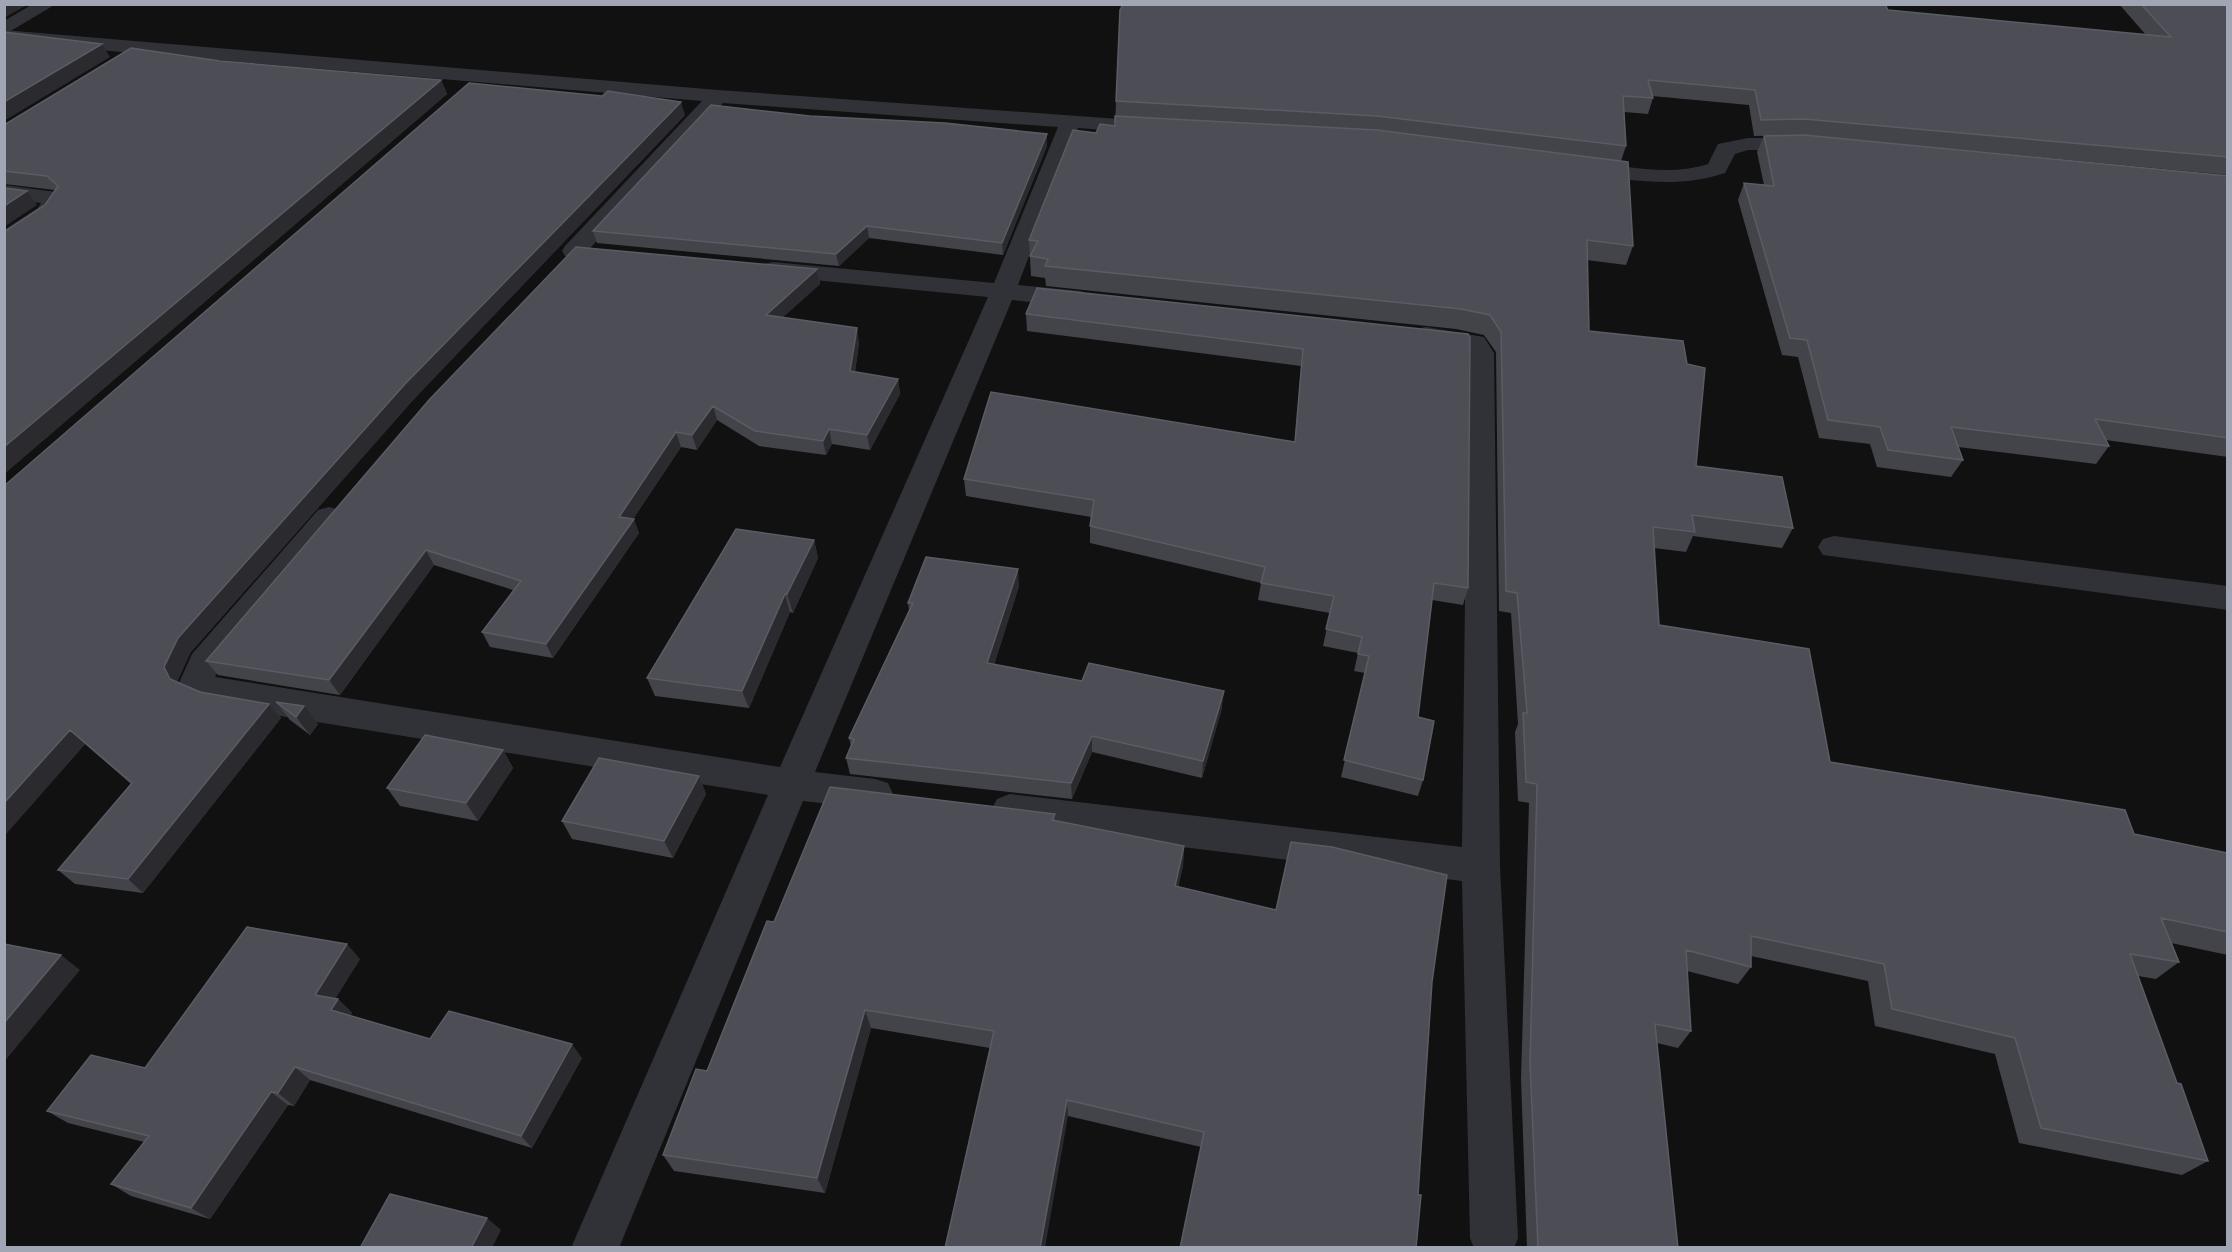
<svg xmlns="http://www.w3.org/2000/svg" width="2232" height="1252" font-family="'IBM Plex Sans',sans-serif">
  <style>
    .lines { fill: none; stroke-linecap: round; stroke-linejoin: round }
    .service { fill: #313237; fill-rule: evenodd }
    .minor { fill: #313237; fill-rule: evenodd }
    .wall { fill: #43434a }
    .shaded-wall { fill: #2b2b2f }
    .building { fill: #4d4e55; stroke: #5a5c64; stroke-width: 1.5 }
  </style>
  <rect width="100%" height="100%" fill="#111112"/>
  <g class="lines">
    <path class="service" d="M 33,4 L 56,4 L 4,35 L 4,21 Z"/>
    <path class="minor" d="M 4,30 L 718,90 L 1160,122 L 1167,124 L 1171,128 L 1167,132 L 1160,134 L 1078,128 L 1018,285 L 1080,291 L 1089,294 L 1093,299 L 1089,304 L 1080,307 L 1012,300 L 815,772 L 875,779 L 888,783 L 893,794 L 888,805 L 875,809 L 803,801 L 619,1248 L 571,1248 L 768,795 L 213,705 L 184,692 L 179,683 L 192,654 L 318,510 L 329,507 L 340,510 L 344,517 L 340,524 L 219,669 L 215,677 L 780,767 L 988,297 L 773,276 L 764,274 L 761,269 L 764,264 L 773,262 L 994,283 L 1058,127 L 723,103 L 583,256 L 574,258 L 565,256 L 562,251 L 565,246 L 702,101 L 4,42 Z
      M 1748,138 L 1806,138 L 1814,139 L 1817,144 L 1814,149 L 1806,150 L 1748,150 L 1735,154 L 1725,173 C 1677,189 1633,180 1584,174 L 1576,172 L 1573,167 L 1576,162 L 1584,160 C 1625,166 1668,177 1708,164 L 1718,144 Z
      M 4,185 L 56,192 L 65,201 L 54,218 L 12,246 L 4,248 L 4,230 L 38,208 L 41,203 L 4,199 Z
      M 1426,327 L 1484,337 L 1494,353 L 1500,866 L 1518,1238 L 1514,1248 L 1474,1248 L 1470,1238 L 1462,881 L 1010,826 L 997,821 L 991,810 L 997,799 L 1010,794 L 1462,847 L 1468,353 L 1466,349 L 1417,341 L 1413,335 L 1417,329 Z
      M 1834,536 L 2228,586 L 2228,610 L 1823,555 L 1818,547 L 1823,539 Z"/>
  </g>
  <path class="wall" d="M 2119,4 L 2228,4 L 2228,175 L 1898,144 L 2228,176 L 2228,457 L 2106,440 L 2109,446 L 2096,464 L 1958,447 L 1963,460 L 1951,477 L 1877,467 L 1870,444 L 1819,438 L 1798,357 L 1782,355 L 1738,200 L 1744,183 L 1764,185 L 1757,152 L 1764,136 L 1801,135 L 1754,136 L 1749,105 L 1652,96 L 1653,98 L 1648,114 L 1624,112 L 1626,146 L 1621,161 L 1633,246 L 1626,265 L 1587,260 L 1589,331 L 1696,466 L 1793,528 L 1782,548 L 1693,536 L 1686,552 L 1654,548 L 1659,625 L 1830,762 L 2134,834 L 2228,853 L 2228,955 L 2171,943 L 2179,962 L 2156,979 L 2138,976 L 2177,1083 L 2208,1161 L 2182,1175 L 2019,1143 L 1995,1054 L 1875,1026 L 1868,981 L 1751,956 L 1751,967 L 1738,984 L 1687,971 L 1691,1031 L 1678,1048 L 1657,1043 L 1678,1248 L 1527,1248 L 1521,1079 L 1529,803 L 1518,801 L 1515,732 L 1518,724 L 1511,613 L 1499,611 L 1496,352 L 1484,335 L 1456,329 L 1046,286 L 1045,278 L 1031,276 L 1029,240 L 1096,133 L 1115,126 L 1116,101 L 1888,10 L 2146,35 Z
    M 220,61 L 441,80 L 447,94 L 4,474 L 4,232 L 45,205 L 55,190 L 4,184 L 4,125 Z
    M 685,115 L 413,400 L 190,653 L 177,682 L 200,692 L 269,704 L 281,718 L 143,893 L 75,884 L 58,870 L 131,784 L 85,744 L 4,836 L 4,486 Z
    M 1047,146 L 1003,255 L 869,238 L 839,266 L 597,243 L 593,231 Z
    M 817,269 L 820,284 L 783,317 L 859,343 L 855,372 L 898,379 L 900,394 L 870,450 L 832,444 L 826,455 L 759,446 L 717,420 L 697,450 L 681,447 L 633,519 L 639,533 L 553,658 L 490,647 L 482,632 L 513,590 L 434,565 L 340,695 L 218,675 L 206,661 Z
    M 1026,314 L 1468,334 L 1468,588 L 1463,605 L 1432,600 L 1418,717 L 1423,780 L 1418,796 L 1341,777 L 1365,673 L 1354,671 L 1358,653 L 1323,646 L 1330,613 L 1258,600 L 1261,583 L 1090,543 L 1090,526 L 1091,517 L 966,496 L 964,479 L 1295,442 L 1301,366 L 1027,331 Z
    M 814,540 L 818,558 L 793,613 L 790,612 L 749,708 L 655,696 L 647,678 Z
    M 1019,586 L 994,665 L 1222,708 L 1202,778 L 1092,752 L 1072,799 L 850,774 L 846,758 L 851,746 L 849,738 L 909,610 L 908,603 Z
    M 276,702 L 318,724 L 310,735 L 290,720 Z
    M 503,750 L 513,768 L 478,821 L 400,806 L 387,788 Z
    M 699,776 L 706,794 L 673,858 L 572,839 L 562,821 Z
    M 1055,814 L 1055,821 L 1184,846 L 1183,866 L 1178,887 L 1276,910 L 1332,847 L 1201,1147 L 1068,1116 L 990,1048 L 871,1028 L 825,1193 L 674,1171 L 663,1155 L 707,1071 L 774,922 Z
    M 360,959 L 335,999 L 338,999 L 352,1013 L 350,1016 L 430,1039 L 582,1058 L 532,1148 L 310,1080 L 294,1106 L 288,1105 L 210,1219 L 131,1196 L 111,1184 L 144,1142 L 68,1123 L 47,1111 L 145,1068 Z"/>
  <path class="shaded-wall" d="M 4,4 L 27,4 L 27,5 L 4,18 Z
    M 102,44 L 110,57 L 4,121 L 4,102 Z
    M 441,80 L 447,94 L 4,474 L 4,447 Z
    M 681,102 L 685,115 L 413,400 L 190,653 L 177,682 L 170,679 L 164,667 L 178,638 L 405,384 Z
    M 1047,134 L 1047,146 L 1003,255 L 1002,243 Z
    M 27,191 L 37,205 L 4,227 L 4,206 Z
    M 867,226 L 869,238 L 839,266 L 836,254 Z
    M 817,269 L 820,284 L 770,329 L 766,315 Z
    M 857,328 L 859,343 L 853,386 L 850,371 Z
    M 898,379 L 900,394 L 870,450 L 867,435 Z
    M 713,406 L 717,420 L 697,450 L 692,435 Z
    M 829,429 L 832,444 L 826,455 L 823,441 Z
    M 676,432 L 681,447 L 631,522 L 634,519 L 639,533 L 553,658 L 546,644 L 619,517 Z
    M 814,540 L 818,558 L 793,613 L 787,594 Z
    M 426,550 L 434,565 L 340,695 L 329,680 Z
    M 1018,569 L 1019,586 L 989,680 L 987,663 Z
    M 785,594 L 790,612 L 749,708 L 742,691 Z
    M 1224,691 L 1222,708 L 1202,778 L 1203,761 Z
    M 269,704 L 281,718 L 143,893 L 128,879 Z
    M 304,706 L 318,724 L 310,735 L 296,717 Z
    M 70,730 L 85,744 L 4,836 L 4,803 Z
    M 1092,736 L 1092,752 L 1072,799 L 1071,783 Z
    M 503,750 L 513,768 L 478,821 L 466,803 Z
    M 699,776 L 706,794 L 673,858 L 664,841 Z
    M 1184,846 L 1183,866 L 1174,906 L 1175,886 Z
    M 347,944 L 360,959 L 329,1009 L 315,995 Z
    M 61,955 L 80,970 L 4,1062 L 4,1023 Z
    M 338,999 L 352,1013 L 345,1024 L 331,1010 Z
    M 865,1010 L 871,1028 L 825,1193 L 817,1178 Z
    M 572,1044 L 582,1058 L 532,1148 L 521,1136 Z
    M 295,1067 L 310,1080 L 294,1106 L 278,1093 Z
    M 271,1092 L 288,1105 L 210,1219 L 191,1208 Z
    M 1067,1100 L 1068,1116 L 1045,1248 L 1040,1248 Z
    M 487,1218 L 501,1230 L 492,1248 L 471,1248 Z"/>
  <path class="building" d="M 1123,4 L 1885,4 L 1888,10 L 2171,37 L 2141,4 L 2228,4 L 2228,157 L 1804,119 L 1761,120 L 1755,90 L 1648,80 L 1653,98 L 1623,96 L 1626,146 L 1377,116 L 1116,101 L 1120,10 Z
    M 4,32 L 102,44 L 4,102 Z
    M 131,48 L 220,61 L 441,80 L 4,447 L 4,232 L 45,205 L 58,186 L 47,176 L 4,171 L 4,125 Z
    M 469,83 L 602,96 L 608,91 L 681,102 L 405,384 L 178,638 L 164,667 L 170,679 L 200,692 L 269,704 L 128,879 L 58,870 L 132,783 L 70,730 L 4,803 L 4,486 Z
    M 711,105 L 810,116 L 945,123 L 1047,134 L 1002,243 L 867,226 L 836,254 L 593,231 Z
    M 1115,116 L 1377,130 L 1628,162 L 1633,246 L 1587,240 L 1589,331 L 1683,341 L 1687,364 L 1705,368 L 1696,466 L 1782,477 L 1793,528 L 1692,515 L 1695,532 L 1653,527 L 1659,625 L 1809,649 L 1830,762 L 2125,810 L 2134,834 L 2228,853 L 2228,932 L 2161,918 L 2179,962 L 2130,954 L 2177,1083 L 2181,1084 L 2208,1161 L 2041,1128 L 2015,1038 L 1892,1009 L 1884,964 L 1751,936 L 1751,967 L 1686,950 L 1691,1031 L 1655,1024 L 1678,1248 L 1538,1248 L 1530,1063 L 1537,784 L 1526,782 L 1523,713 L 1527,713 L 1517,593 L 1506,591 L 1501,332 L 1490,315 L 1461,309 L 1045,266 L 1048,259 L 1030,256 L 1038,241 L 1029,240 L 1073,130 L 1096,133 L 1100,124 L 1115,126 Z
    M 1804,135 L 2228,176 L 2228,438 L 2095,419 L 2109,446 L 1951,427 L 1963,460 L 1888,450 L 1880,427 L 1828,420 L 1807,340 L 1790,338 L 1744,183 L 1774,186 L 1764,136 Z
    M 4,188 L 27,191 L 4,206 Z
    M 576,247 L 817,269 L 766,315 L 857,328 L 850,371 L 898,379 L 867,435 L 829,429 L 823,441 L 755,431 L 713,406 L 692,435 L 676,432 L 619,517 L 634,519 L 546,644 L 482,632 L 521,581 L 426,550 L 329,680 L 206,661 L 429,400 Z
    M 1037,288 L 1468,334 L 1470,337 L 1468,588 L 1434,583 L 1418,717 L 1434,721 L 1423,780 L 1344,760 L 1369,656 L 1358,654 L 1362,637 L 1326,629 L 1334,596 L 1261,583 L 1265,567 L 1090,526 L 1094,500 L 964,479 L 991,392 L 1295,442 L 1303,349 L 1026,314 Z
    M 736,529 L 814,540 L 787,594 L 785,594 L 742,691 L 647,678 Z
    M 926,557 L 1018,569 L 987,663 L 1082,681 L 1089,663 L 1224,691 L 1203,761 L 1092,736 L 1071,783 L 846,758 L 854,739 L 849,738 L 913,603 L 908,603 Z
    M 276,702 L 304,706 L 296,717 Z
    M 425,735 L 503,750 L 466,803 L 387,788 Z
    M 599,758 L 699,776 L 664,841 L 562,821 Z
    M 830,787 L 1055,814 L 1052,820 L 1184,846 L 1175,886 L 1276,910 L 1291,842 L 1332,847 L 1447,875 L 1432,982 L 1418,1195 L 1421,1195 L 1416,1248 L 1180,1248 L 1204,1132 L 1067,1100 L 1040,1248 L 945,1248 L 994,1031 L 865,1010 L 817,1178 L 663,1155 L 696,1069 L 707,1071 L 767,921 L 774,922 Z
    M 247,927 L 347,944 L 315,995 L 338,999 L 331,1010 L 430,1039 L 449,1011 L 572,1044 L 521,1136 L 295,1067 L 278,1093 L 271,1092 L 191,1208 L 111,1184 L 149,1136 L 47,1111 L 91,1055 L 145,1068 Z
    M 4,944 L 61,955 L 4,1023 Z
    M 390,1194 L 487,1218 L 471,1248 L 360,1248 Z"/>
  <rect width="2232" height="1252" fill="none" stroke="#a1a6b4" stroke-width="12"/>
</svg>
